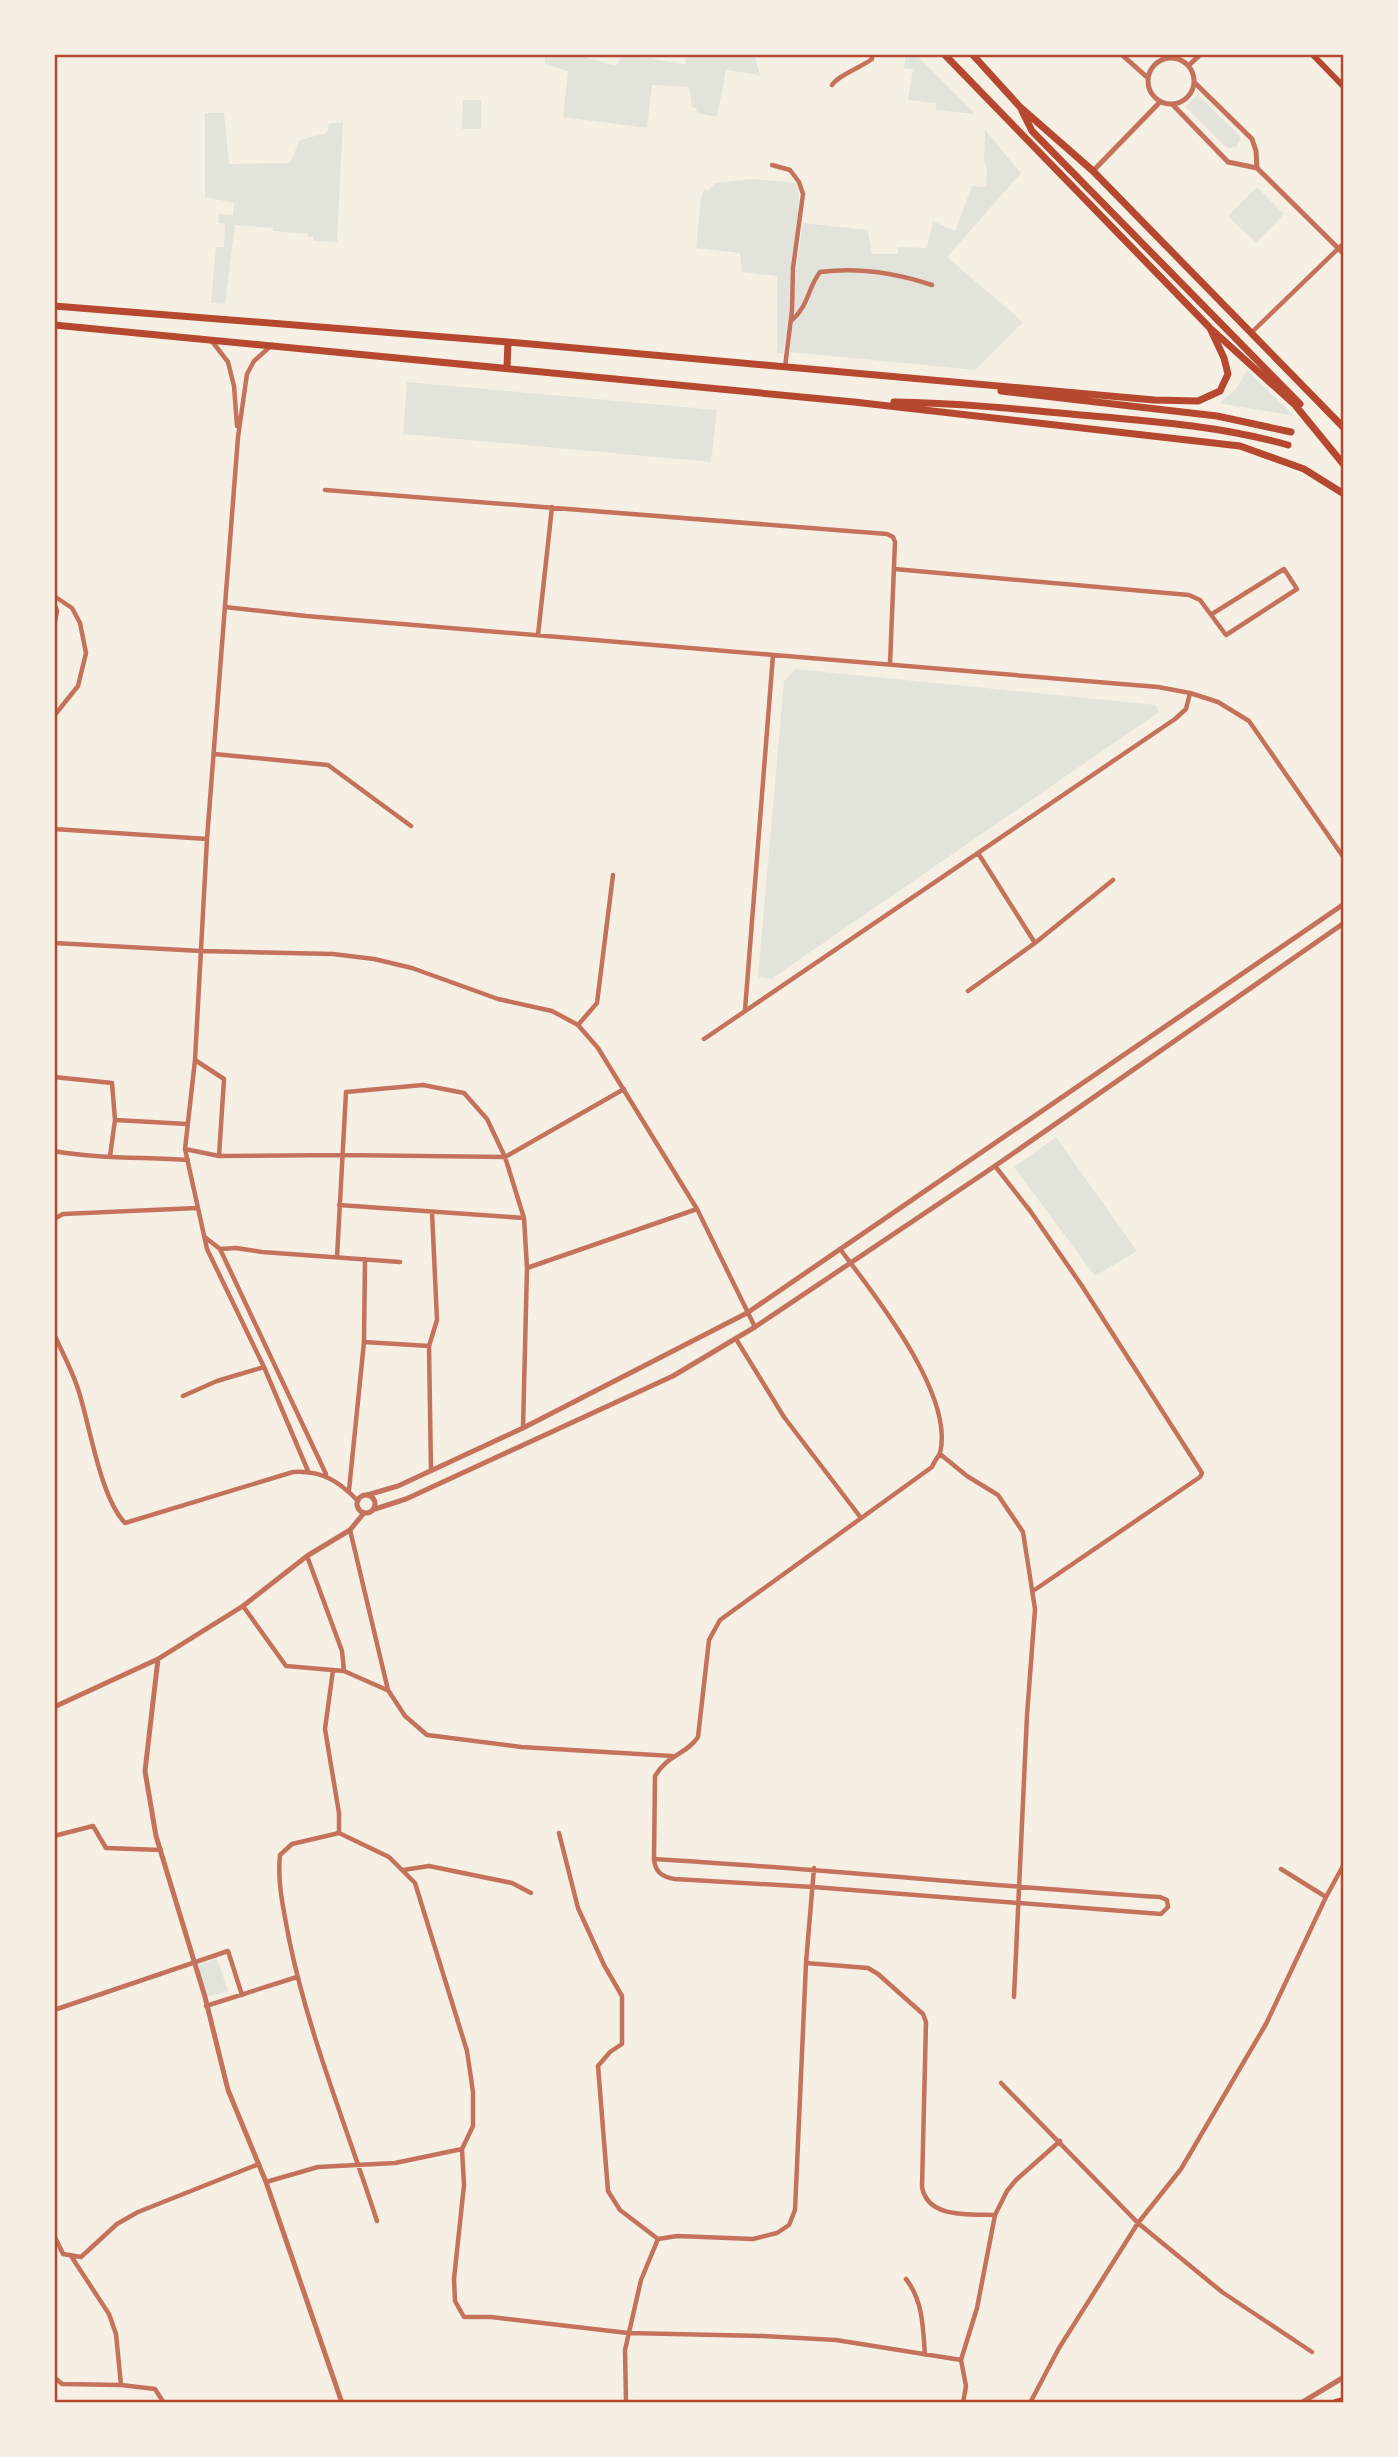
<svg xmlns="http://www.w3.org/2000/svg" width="1398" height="2457" font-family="Karla,sans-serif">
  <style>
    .green { fill: #e2e4dc }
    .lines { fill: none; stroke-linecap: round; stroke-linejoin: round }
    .minor { stroke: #c5725c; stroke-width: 4.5 }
    .tertiary { stroke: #c5725c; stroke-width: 5 }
    .secondary { stroke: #b5482f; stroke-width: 6 }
    .primary { stroke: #b5482f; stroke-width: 7 }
    .motorway { stroke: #b5482f; stroke-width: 8 }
    .neatline { fill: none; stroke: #b5482f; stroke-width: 2.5 }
  </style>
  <rect width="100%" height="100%" fill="#f6efe4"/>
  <path class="green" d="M 545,54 L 574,54 L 616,66 L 623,54 L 685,64 L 686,54 L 754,54 L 760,75 L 726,70 L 717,117 L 697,113 L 696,108 L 692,107 L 689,87 L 652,85 L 647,128 L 563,117 L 568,71 L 545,64 Z
    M 876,54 L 915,54 L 975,114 L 936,110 L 936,103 L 908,100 L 913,69 L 904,68 L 906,55 Z
    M 1198,95 L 1239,135 L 1240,139 L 1236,147 L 1227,148 L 1185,106 Z
    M 463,100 L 481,100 L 481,129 L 462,129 Z
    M 205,113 L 224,113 L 229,164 L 290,163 L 300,140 L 327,133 L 329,124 L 343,122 L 337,242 L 313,241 L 313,237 L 308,237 L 308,234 L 273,231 L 273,228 L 235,225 L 225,304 L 211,303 L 216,247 L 224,247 L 225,224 L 218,223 L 219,214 L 233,215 L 234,203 L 205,197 Z
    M 985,130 L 1021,173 L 947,257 L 1023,322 L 975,370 L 790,352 L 796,269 L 803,223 L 868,230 L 872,254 L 898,254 L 898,247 L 927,248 L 933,221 L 955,231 L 972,186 L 986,187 L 987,171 L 984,160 Z
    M 753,179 L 796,183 L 799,196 L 789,315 L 783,354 L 777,353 L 777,276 L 742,272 L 740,253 L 696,248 L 701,199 L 704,189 L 708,191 L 715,183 Z
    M 1257,187 L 1284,214 L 1256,243 L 1228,216 Z
    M 1247,370 L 1294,416 L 1219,403 L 1237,388 Z
    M 407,382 L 717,410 L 711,462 L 403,434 Z
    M 795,669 L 1156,705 L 1159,712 L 771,979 L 758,977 L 784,681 Z
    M 1056,1137 L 1137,1251 L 1095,1276 L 1014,1167 Z
    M 217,1958 L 228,1991 L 205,1997 L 196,1966 Z"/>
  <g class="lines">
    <path class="minor" d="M 832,85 C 838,75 860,68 872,59 L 872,54
      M 772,165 L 790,170 L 799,182 L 803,194 L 793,268 L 792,310 L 785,367
      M 791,321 C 809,306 807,289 820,272 C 858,267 896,273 932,285
      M 1252,332 L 1344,243
      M 211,340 L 228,362 L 234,386 L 237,426
      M 272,345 L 254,361 L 247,374 L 238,437 L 207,839 L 195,1060 L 185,1149 L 207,1249 L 264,1367 L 308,1471
      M 325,490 L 887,534 L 893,537 L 895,542 L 890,664
      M 894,569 L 1189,595 L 1200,600 L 1226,635 L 1297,589 L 1284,569 L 1212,614
      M 54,596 L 72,608 L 80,623 L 86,653 L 78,686 L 54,716
      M 54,603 L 57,611 L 54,627
      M 225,607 L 306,616 L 1158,687 L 1190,693 L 1218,702 L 1249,721 L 1344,858
      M 538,635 L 552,507
      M 214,754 L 328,765 L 411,826
      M 54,829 L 207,839
      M 978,853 L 1035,943
      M 54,943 L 201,951 L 333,954 L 374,959 L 412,968 L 498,999 L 552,1011 L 578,1025 L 598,1048 L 697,1209 L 755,1327
      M 968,991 L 1035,943 L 1113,880
      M 745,1010 L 773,655
      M 578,1025 L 597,1003 L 613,875
      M 704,1039 L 1175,719 L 1186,709 L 1190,693
      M 195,1060 L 224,1079 L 219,1156
      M 54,1077 L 112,1083 L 115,1120 L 110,1156
      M 115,1120 L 187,1124
      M 185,1149 L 219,1156 L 342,1155 L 505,1157 L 624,1089
      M 54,1151 C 98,1159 143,1157 188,1160
      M 995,1166 L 1031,1212 L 1082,1286 L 1202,1473 L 1200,1477 L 1033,1591
      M 339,1205 L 524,1218
      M 54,1219 L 63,1214 L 197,1208
      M 206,1238 L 220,1249 L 236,1248 L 262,1252 L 400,1262
      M 220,1249 L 326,1474
      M 337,1257 L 346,1092 L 423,1085 L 464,1093 L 487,1119 L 505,1157 L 524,1218 L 527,1268 L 523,1428
      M 527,1268 L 697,1209
      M 54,1334 C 62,1352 72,1370 78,1389 C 90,1425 100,1497 125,1523 L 293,1472 C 321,1470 339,1481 358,1501
      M 736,1339 L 784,1417 L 861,1518
      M 364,1342 L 429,1346
      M 183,1396 L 217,1381 L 264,1367
      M 940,1454 L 967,1476 L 998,1495 L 1023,1532 L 1035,1609 L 1027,1715 L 1014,1997
      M 431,1471 L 429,1346 L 437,1320 L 432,1212
      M 349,1490 L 364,1342 L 365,1259
      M 350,1530 L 388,1690 L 405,1716 L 427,1735 L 521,1747 L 672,1756
      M 307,1556 L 342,1651 L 344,1671
      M 243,1606 L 286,1666 L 344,1671 L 387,1690
      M 333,1670 L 325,1729 L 339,1813 L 339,1833
      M 559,1833 L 578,1908 L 604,1965 L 622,1996 L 622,2044 L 610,2052 L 598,2066 L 608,2191 L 620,2210 L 658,2239
      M 54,1836 L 93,1826 L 106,1848 L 161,1850
      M 654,1859 C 823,1869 991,1886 1160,1897 L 1167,1900 L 1168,1907 L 1161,1914 L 813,1887 L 675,1879 C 662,1877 655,1872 654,1859 L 655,1776 C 668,1754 686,1755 698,1737 L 709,1640 L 720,1620 L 932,1467 C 934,1462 938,1457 940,1453 C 955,1395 874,1294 840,1249
      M 1281,1869 L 1326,1897
      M 403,1870 L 429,1866 L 512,1883 L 531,1893
      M 806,1963 L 868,1968 L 878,1974 L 923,2014 L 926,2022 L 922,2187 C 928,2219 969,2214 995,2215
      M 206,2006 L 297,1977
      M 54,2010 L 228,1951 L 242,1995
      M 1001,2083 L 1138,2223 L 1222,2292 L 1312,2352
      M 462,2149 L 464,2185 L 454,2279 L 455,2301 L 464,2317 L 491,2317 L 628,2333 L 762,2336 L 836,2340 L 961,2360
      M 266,2182 L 318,2167 L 395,2163 L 462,2149 L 473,2126 L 473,2092 L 467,2051 L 415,1883 L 389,1857 L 339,1833 L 292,1844 L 280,1855 C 277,1884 284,1911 289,1939 C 309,2036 347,2128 377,2221
      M 54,2235 L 63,2254 L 81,2257 L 117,2224 L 138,2212 L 259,2164
      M 71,2256 L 109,2314 L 116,2334 L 121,2385
      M 906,2279 C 923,2301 923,2327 925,2355
      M 54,2377 L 62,2384 L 121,2385 L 155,2389 L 164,2403
      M 626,2403 L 625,2350 L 641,2280 L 658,2239 L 677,2236 L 753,2239 L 777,2233 L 789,2225 L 795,2210 L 806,1963 L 814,1868
      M 963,2403 L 966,2386 L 961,2360 L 977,2308 L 995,2215 L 1007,2191 L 1016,2180 L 1060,2141
      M 1030,2403 L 1059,2348 L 1138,2223 L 1181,2169 L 1266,2024 L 1326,1897 L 1344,1864"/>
    <path class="tertiary" d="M 1121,54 L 1148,78
      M1148 81a23 23 0 1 1 46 0a23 23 0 1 1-46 0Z
      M 1189,65 L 1201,54
      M 1195,83 L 1252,139 L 1256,151 L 1257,168
      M 1173,105 L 1228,162 L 1257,168 L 1344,254
      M 1093,171 L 1160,102
      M357 1504a9 9 0 1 1 18 0a9 9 0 1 1-18 0Z
      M 367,1495 L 398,1486 L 523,1428 L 747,1313 L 1344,904
      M 375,1509 L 406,1499 L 673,1376 L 755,1327 L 995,1166 L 1344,923
      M 158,1659 L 145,1771 L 156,1836 L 205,1997 L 228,2090 L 266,2182 L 342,2403
      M 54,1707 L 158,1659 L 243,1606 L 307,1556 L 350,1530 L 364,1513
      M 1301,2403 L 1344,2377"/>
    <path class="secondary" d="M 1312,54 L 1344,87"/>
    <path class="primary" d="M 944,54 L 1210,328 L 1295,405 L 1344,465
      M 972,54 L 1020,107 L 1093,171 L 1344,428
      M 1022,111 L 1032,131 L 1300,404
      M 54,306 L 508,342 L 1154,400 L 1198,401 L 1220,391 L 1228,374 L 1224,358 L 1210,328
      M 54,325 L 854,402 L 1240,446 L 1304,469 L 1344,494
      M 507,367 L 508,342
      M 1001,391 L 1217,416 L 1291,432
      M 894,402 C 956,403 1019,409 1081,415 C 1151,421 1221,426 1288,445"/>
    <path class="motorway" d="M 1336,2403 L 1344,2401"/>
  </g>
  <rect width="1398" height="2457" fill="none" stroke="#f6efe4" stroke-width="112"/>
  <rect x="56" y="56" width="1286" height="2345" class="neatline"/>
</svg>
